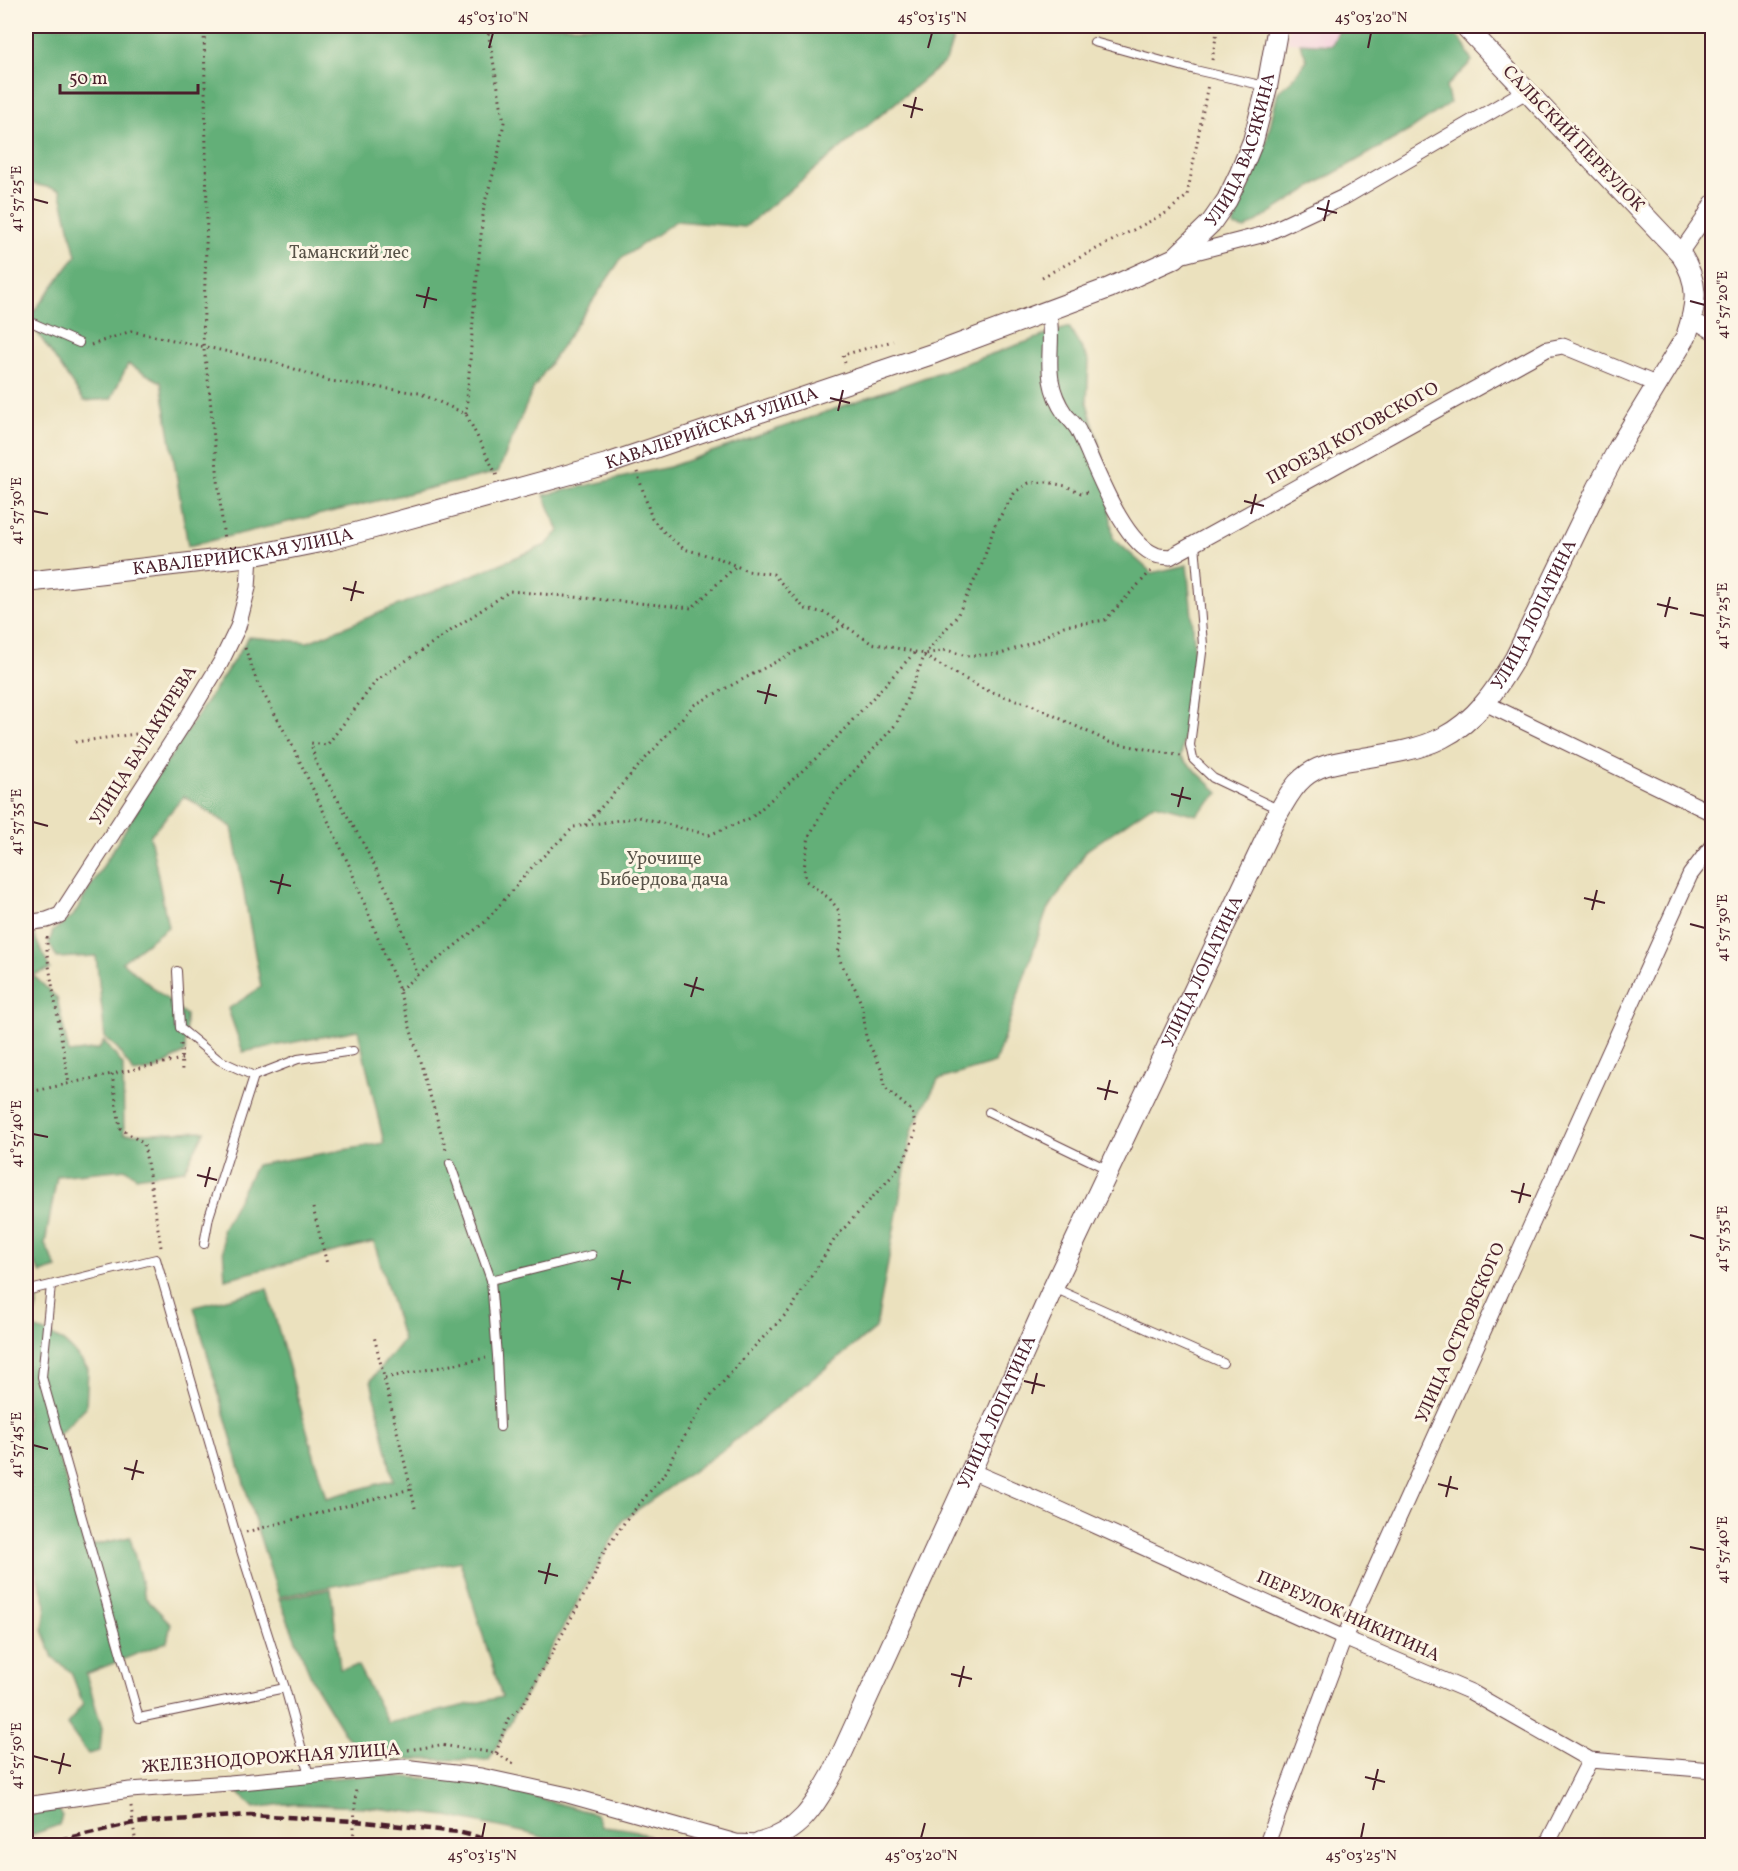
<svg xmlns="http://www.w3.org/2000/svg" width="1738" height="1871" font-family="Vollkorn,serif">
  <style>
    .built { fill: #f4cfdd }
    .forest { fill: #63af78; stroke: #566752; stroke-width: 1.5 }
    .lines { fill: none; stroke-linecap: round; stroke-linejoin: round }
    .service-casing { stroke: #623c41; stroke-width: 10 }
    .minor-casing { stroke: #623c41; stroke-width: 17 }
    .tertiary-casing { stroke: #623c41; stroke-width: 22 }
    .path { stroke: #623c41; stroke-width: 3; stroke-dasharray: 1.5 4.5; stroke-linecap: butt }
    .service { stroke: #fff; stroke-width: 8 }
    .minor { stroke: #fff; stroke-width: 15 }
    .tertiary { stroke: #fff; stroke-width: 20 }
    .rail { stroke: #4a1f2b; stroke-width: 4.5; stroke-dasharray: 9 4.5; stroke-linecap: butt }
    .ticks { fill: none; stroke: #4a1f2b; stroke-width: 2 }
    .labels { text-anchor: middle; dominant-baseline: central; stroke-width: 6; stroke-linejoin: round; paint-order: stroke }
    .street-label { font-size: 18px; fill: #4a1f2b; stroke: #fcf5e5 }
    .park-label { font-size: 18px; fill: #585348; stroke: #fcf5e5 }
    .neatline { fill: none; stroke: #4a1f2b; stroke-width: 2 }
    .ticks-label { font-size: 15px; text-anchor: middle; fill: #4a1f2b }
  </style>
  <rect width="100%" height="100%" fill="#fcf5e5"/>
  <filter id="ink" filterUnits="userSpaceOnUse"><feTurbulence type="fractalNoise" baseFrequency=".0167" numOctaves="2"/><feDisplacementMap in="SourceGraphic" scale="12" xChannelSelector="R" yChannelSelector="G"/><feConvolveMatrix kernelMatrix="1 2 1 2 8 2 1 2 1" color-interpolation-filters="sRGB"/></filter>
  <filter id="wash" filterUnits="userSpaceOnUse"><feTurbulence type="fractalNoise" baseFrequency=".008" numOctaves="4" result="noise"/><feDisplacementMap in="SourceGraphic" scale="24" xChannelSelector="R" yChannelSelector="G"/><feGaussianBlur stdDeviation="1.35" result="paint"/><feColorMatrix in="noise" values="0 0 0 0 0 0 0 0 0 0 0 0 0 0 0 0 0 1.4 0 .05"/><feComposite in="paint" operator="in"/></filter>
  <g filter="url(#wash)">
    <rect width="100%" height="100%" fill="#ebe1be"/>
    <path class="built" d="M 1289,26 L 1364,26 L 1338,32 L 1332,45 L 1286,42 Z"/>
    <path class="forest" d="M 26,26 L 957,26 L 946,61 L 745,227 L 676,221 L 621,259 L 534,387 L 498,472 L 188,546 L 161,382 L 128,364 L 111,399 L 84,401 L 28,319 L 76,256 L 60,190 L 28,183 L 28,151 L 26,145 Z
      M 1364,26 L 1447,26 L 1462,41 L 1472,61 L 1446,87 L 1450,103 L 1412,129 L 1324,179 L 1245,229 L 1233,226 L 1239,209 L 1265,148 L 1278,92 L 1291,81 L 1307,60 L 1300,43 L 1332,45 L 1338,32 Z
      M 1069,327 L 1089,361 L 1087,403 L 1105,466 L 1113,538 L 1152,573 L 1187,565 L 1193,627 L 1195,664 L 1181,757 L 1219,793 L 1196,815 L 1154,804 L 1087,850 L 1046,913 L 995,1063 L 938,1080 L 912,1131 L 876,1328 L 723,1450 L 623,1520 L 489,1760 L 371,1759 L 346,1736 L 314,1684 L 279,1599 L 331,1589 L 340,1669 L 358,1666 L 388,1723 L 502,1697 L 460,1561 L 279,1597 L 255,1522 L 194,1307 L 267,1289 L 326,1498 L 393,1480 L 371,1380 L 403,1340 L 374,1242 L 225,1279 L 222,1230 L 256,1165 L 384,1143 L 358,1030 L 243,1052 L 228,1009 L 261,987 L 232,827 L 184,796 L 150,836 L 168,927 L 122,962 L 186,1015 L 185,1052 L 157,1069 L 134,1073 L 116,1047 L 105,1038 L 96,956 L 57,958 L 49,943 L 53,931 L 73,916 L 157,777 L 249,637 L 308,642 L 546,545 L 559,531 L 544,495 L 669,467 Z
      M 26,931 L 32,931 L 50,969 L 33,975 L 57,998 L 69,1053 L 99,1049 L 104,1041 L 123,1065 L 124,1134 L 205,1131 L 184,1170 L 136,1177 L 126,1169 L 57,1176 L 45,1244 L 57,1268 L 41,1273 L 26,1252 Z
      M 26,1263 L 30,1270 L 38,1301 L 32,1326 L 26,1328 Z
      M 32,1328 C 61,1335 71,1347 88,1369 L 86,1407 L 54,1439 L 85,1547 L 130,1537 L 145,1597 L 171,1624 L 167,1642 L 86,1674 L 102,1728 L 100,1751 L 88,1754 L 67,1725 L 83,1704 L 71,1672 L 53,1658 L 43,1630 L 46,1604 L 26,1540 L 26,1330 Z
      M 374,1775 L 480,1782 L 596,1814 L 601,1826 C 620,1828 648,1829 658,1845 L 566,1845 L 532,1834 L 447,1816 L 365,1807 L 284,1804 L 254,1808 L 238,1792 L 242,1785 Z
      M 56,1809 L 60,1811 L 62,1816 L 59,1825 L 26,1837 L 26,1815 Z"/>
  </g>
  <g filter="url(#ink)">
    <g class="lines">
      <defs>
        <path id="service" d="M 1094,42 L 1195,70 L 1265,86
          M 26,320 L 79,343
          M 1195,543 L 1203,645 L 1190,745 L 1193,759 L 1213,778 L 1280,810
          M 177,971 L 180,1028 L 219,1060 L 254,1076 L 209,1217 L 204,1244
          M 254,1076 L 298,1059 L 353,1051
          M 989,1112 L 1107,1169
          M 450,1163 L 491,1280 L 497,1356 L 500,1427
          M 491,1280 L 592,1255
          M 51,1285 L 42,1377 L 139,1718 L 285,1688
          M 1054,1288 L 1223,1363
          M 26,1291 L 156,1259 L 236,1535 L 285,1688 L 309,1775"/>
        <path id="minor" d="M 1680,253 L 1703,220 L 1712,203
          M 1176,257 L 1265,234 L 1346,196 L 1526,91
          M 1048,311 C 1054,334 1047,357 1051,380 C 1053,392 1058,404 1065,414 C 1070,420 1076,425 1079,432 C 1095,464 1121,542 1156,555 C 1160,557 1166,556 1170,557 L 1547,349 L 1563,346 L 1658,385
          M 1692,319 L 1712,331
          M 1485,703 L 1712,813
          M 26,923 L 47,920 L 60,915 L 189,715 L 221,662 L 238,627 L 248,588 L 250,556
          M 971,1471 L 1050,1505 L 1344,1638 L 1471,1692 L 1590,1760 L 1712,1770
          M 26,1805 L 130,1790 L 230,1783 L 403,1767 L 481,1776 L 568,1795 L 736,1842 L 760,1843 L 761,1846
          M 1266,1846 L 1344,1638 L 1690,875 L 1712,846
          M 1546,1846 L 1590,1760"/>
        <g id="tertiary">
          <path id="s1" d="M 26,582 L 250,556 L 330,540 L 607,464 L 935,353 L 1109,288 L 1175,258 L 1211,223 L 1227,200 L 1240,173 L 1253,141 L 1267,87 L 1278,26"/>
          <path id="s2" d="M 760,1843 C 800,1832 814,1807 833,1773 L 971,1471 L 1053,1288 L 1277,815 C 1285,802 1291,788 1303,778 C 1319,763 1342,762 1363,758 C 1389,754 1418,750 1442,738 C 1476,721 1496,690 1515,658 L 1597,489 L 1619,447 L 1686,337 C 1697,304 1700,283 1680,253 L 1465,26"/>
        </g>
      </defs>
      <use href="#service" class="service-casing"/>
      <use href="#minor" class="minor-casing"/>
      <use href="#tertiary" class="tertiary-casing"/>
      <path class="path" d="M 204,26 L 207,215 L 203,342 L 209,387 L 224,541
        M 1212,60 L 1218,26
        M 1042,277 L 1166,213 L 1187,196 L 1208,84
        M 91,345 L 131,331 L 271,361 L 330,381 L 419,393 L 466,414 L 497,476
        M 845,363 L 843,355 L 893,341
        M 466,414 L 474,307 L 484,205 L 497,161 L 504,122 L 487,26
        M 637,472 L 652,519 L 666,534 L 684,549 L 721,559 L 747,571 L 773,574 L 805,609 L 826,613 L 871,643 L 925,654 L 947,650 L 966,656 L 1001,654 L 1034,642 L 1064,626 L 1105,620 L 1151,571
        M 245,648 L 257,682 L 292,745 L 349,865 L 399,990 L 447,1153
        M 924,656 L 983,689 L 1034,706 L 1109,742 L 1181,756
        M 75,742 L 136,734 L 138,747 L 139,746
        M 585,825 L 694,705 L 846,625
        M 47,937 L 47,954 L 69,1084
        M 418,976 L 393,902 L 362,841 L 316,763 L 311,743 L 327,745 L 377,680 L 510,591 L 692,608 L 736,566
        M 399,990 L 485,922 L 533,866 L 574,827 L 639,817 L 709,835 L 751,818 L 826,749 L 915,652
        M 181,1044 L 182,1072
        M 26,1093 L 112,1074
        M 313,1208 L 327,1264
        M 161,1247 L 144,1144 L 120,1128 L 112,1074 L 182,1059
        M 385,1378 L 486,1358
        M 411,1489 L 415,1508
        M 246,1532 L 411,1489 L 374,1336
        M 408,1750 L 440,1745 L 496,1753 L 517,1766
        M 496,1753 L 508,1719 L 523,1705 L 594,1577 L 600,1558 L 626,1520 L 667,1471 L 673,1456 L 703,1405 L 751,1350 L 791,1309 L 836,1237 L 892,1176 L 904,1160 L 913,1139 L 916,1129 L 912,1111 L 887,1090 L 884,1085 L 883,1072 L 866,1038 L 863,1009 L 856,990 L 841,963 L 838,953 L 842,937 L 839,911 L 830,899 L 806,881 L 804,868 L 809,836 L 831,797 L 897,723 L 925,654 L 957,616 L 981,567 L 995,525 L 1015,492 L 1029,483 L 1047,482 L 1066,486 L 1081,493 L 1089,492
        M 131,1806 L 136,1846
        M 353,1846 L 356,1787"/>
      <use href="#service" class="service"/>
      <use href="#minor" class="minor"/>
      <use href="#tertiary" class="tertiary"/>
      <path class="rail" d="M 33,1846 L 133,1823 L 250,1815 L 355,1821 L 458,1832 L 513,1846"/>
    </g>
  </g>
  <path class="ticks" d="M 489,48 L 493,33M 928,48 L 932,33M 1368,48 L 1371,33M 903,105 L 923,110M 911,118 L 916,97M 33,199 L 48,203M 1317,208 L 1337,213M 1324,221 L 1329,200M 416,295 L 437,300M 1690,301 L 1705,305M 424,308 L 429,287M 830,398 L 850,403M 838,411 L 843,390M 1244,501 L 1264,506M 33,511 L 48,514M 1251,514 L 1256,494M 343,588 L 364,593M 351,601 L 356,581M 1657,604 L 1678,609M 1690,613 L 1705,616M 1665,617 L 1670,597M 757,691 L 777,696M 765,704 L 770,684M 1171,794 L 1191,799M 1178,807 L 1183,787M 33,822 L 48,826M 270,881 L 291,886M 278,894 L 283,874M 1584,898 L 1605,903M 1592,910 L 1597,890M 1690,924 L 1705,928M 684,984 L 704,990M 691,997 L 697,977M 1097,1088 L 1118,1093M 1105,1100 L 1110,1080M 33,1134 L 48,1137M 197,1175 L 217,1180M 205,1187 L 210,1167M 1511,1191 L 1531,1196M 1519,1203 L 1524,1183M 1690,1235 L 1705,1239M 611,1278 L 631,1283M 618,1290 L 623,1270M 1024,1381 L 1045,1386M 1032,1394 L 1037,1373M 33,1445 L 48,1449M 124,1468 L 144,1473M 132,1480 L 137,1460M 1438,1484 L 1458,1489M 1446,1497 L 1451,1476M 1690,1547 L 1705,1550M 538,1571 L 558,1576M 545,1584 L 550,1563M 951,1674 L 972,1679M 959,1687 L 964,1666M 33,1756 L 48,1760M 51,1761 L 71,1766M 59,1774 L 64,1753M 1365,1777 L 1385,1782M 1373,1790 L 1378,1769M 482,1838 L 485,1823M 921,1838 L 925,1823M 1361,1838 L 1364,1823"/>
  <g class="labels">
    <g class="street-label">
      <text transform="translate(1573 139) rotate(46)">САЛЬСКИЙ ПЕРЕУЛОК</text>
      <text stroke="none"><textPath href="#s1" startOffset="1329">УЛИЦА ВАСЯКИНА</textPath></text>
      <text stroke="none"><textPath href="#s1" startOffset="705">КАВАЛЕРИЙСКАЯ УЛИЦА</textPath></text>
      <text transform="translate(1353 434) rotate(-29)">ПРОЕЗД КОТОВСКОГО</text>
      <text stroke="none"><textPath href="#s1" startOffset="219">КАВАЛЕРИЙСКАЯ УЛИЦА</textPath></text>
      <text stroke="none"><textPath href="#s2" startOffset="1509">УЛИЦА ЛОПАТИНА</textPath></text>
      <text transform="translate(144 746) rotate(-58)">УЛИЦА БАЛАКИРЕВА</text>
      <text stroke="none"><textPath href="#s2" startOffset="987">УЛИЦА ЛОПАТИНА</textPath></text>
      <text transform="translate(1461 1333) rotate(-66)">УЛИЦА ОСТРОВСКОГО</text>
      <text stroke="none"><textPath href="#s2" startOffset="501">УЛИЦА ЛОПАТИНА</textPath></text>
      <text transform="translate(1348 1617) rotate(24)">ПЕРЕУЛОК НИКИТИНА</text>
      <text transform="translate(271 1759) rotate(-4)">ЖЕЛЕЗНОДОРОЖНАЯ УЛИЦА</text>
    </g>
    <g class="park-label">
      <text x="349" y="253">Таманский лес</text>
      <text x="664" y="859">Урочище<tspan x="664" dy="21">Бибердова дача</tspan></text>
    </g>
  </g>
  <rect width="1738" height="1871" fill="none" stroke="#fcf5e5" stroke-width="66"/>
  <path d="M60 84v9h138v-9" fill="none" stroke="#4a1f2b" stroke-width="3"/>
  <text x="69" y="84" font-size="18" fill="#4a1f2b" stroke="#fcf5e5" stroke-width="4.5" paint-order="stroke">50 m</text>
  <rect x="33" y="33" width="1672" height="1805" class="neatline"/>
  <g class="ticks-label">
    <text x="493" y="22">45°03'10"N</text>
    <text x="932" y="22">45°03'15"N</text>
    <text x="1371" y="22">45°03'20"N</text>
    <text transform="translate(16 199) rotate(-90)" y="5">41°57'25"E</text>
    <text transform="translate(1722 305) rotate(-90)" y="5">41°57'20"E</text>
    <text transform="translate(16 511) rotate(-90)" y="5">41°57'30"E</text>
    <text transform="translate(1722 616) rotate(-90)" y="5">41°57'25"E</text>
    <text transform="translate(16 822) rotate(-90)" y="5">41°57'35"E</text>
    <text transform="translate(1722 928) rotate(-90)" y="5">41°57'30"E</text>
    <text transform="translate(16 1134) rotate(-90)" y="5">41°57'40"E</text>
    <text transform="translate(1722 1239) rotate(-90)" y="5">41°57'35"E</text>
    <text transform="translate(16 1445) rotate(-90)" y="5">41°57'45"E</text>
    <text transform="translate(1722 1550) rotate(-90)" y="5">41°57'40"E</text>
    <text transform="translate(16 1756) rotate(-90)" y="5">41°57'50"E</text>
    <text x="482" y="1860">45°03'15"N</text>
    <text x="921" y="1860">45°03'20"N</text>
    <text x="1361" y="1860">45°03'25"N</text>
  </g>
</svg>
